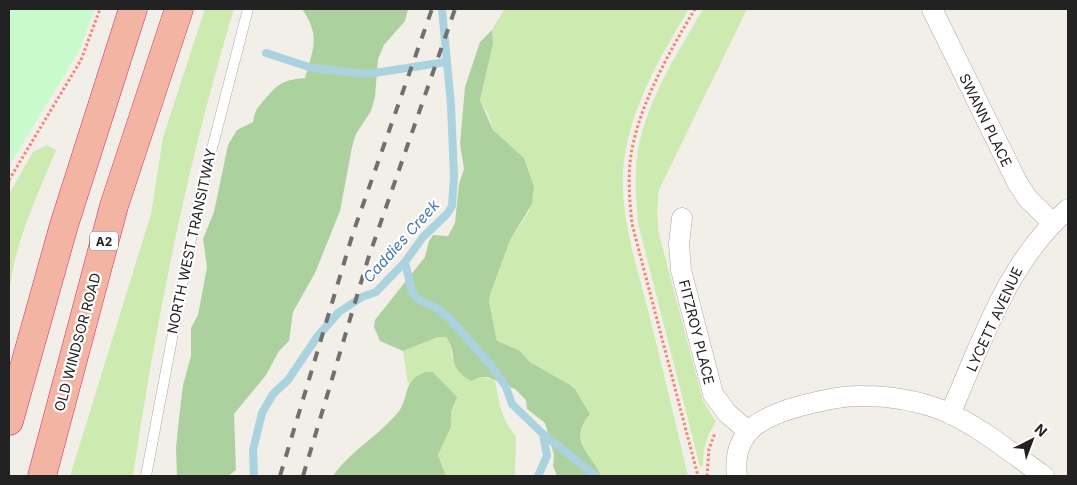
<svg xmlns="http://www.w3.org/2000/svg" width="1077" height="485" font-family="Inter,sans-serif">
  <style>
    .grass { fill: #cdebb0 }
    .forest { fill: #add19e }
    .park { fill: #c8facc }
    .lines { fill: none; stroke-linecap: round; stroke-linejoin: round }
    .stream { stroke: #aad3df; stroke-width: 8 }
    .service-casing { stroke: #a9a9a9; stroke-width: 11 }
    .minor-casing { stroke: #a9a9a9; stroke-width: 21 }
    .trunk-casing { stroke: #dc2a67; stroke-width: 29 }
    .path { stroke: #fa8072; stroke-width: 3; stroke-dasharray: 2.5 2.5; stroke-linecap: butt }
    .service { stroke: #fff; stroke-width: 10 }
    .minor { stroke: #fff; stroke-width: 20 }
    .trunk { stroke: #f2b4a3; stroke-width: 28 }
    .rail { stroke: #707070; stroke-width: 4; stroke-dasharray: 10 10; stroke-linecap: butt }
    .labels { text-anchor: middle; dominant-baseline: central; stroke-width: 4.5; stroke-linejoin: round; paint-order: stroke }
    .shield { fill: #fff; stroke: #646464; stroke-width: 1 }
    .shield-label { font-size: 12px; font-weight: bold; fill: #222 }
    .street-label { font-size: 14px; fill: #222; stroke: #fff }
    .water-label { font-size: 15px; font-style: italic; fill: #4a7aab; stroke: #fff }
  </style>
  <rect width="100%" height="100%" fill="#f2efe9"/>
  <path class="grass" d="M 205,9 L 234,9 C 188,161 156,319 133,476 L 70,476 L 151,214 L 163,137 Z
    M 504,9 L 689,9 C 661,55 631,107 624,161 C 618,212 636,262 648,310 C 662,365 675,421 688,476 L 601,476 C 591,452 568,442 590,414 L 575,389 L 570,385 L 530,362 L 519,350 L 497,341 L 489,302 L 490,295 L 510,240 L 529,211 L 534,195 L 524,158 L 493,130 L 489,116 L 480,100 L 493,44 L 492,30 Z
    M 703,9 L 747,9 L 659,190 L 657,212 L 659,234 L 703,401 L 716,422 C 706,436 703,449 703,466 L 700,467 L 638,223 C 636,199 634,175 638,150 C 647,100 678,52 703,9 Z
    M 47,145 L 56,150 C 37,197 12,247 9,298 L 9,194 L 33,152 Z
    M 438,337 L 446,337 L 450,343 L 452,358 L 480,376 L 495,380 C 499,402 501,420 516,436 L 515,476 L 446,476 L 438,455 L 451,427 L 451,412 L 456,397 L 433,372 L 419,374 L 408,384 L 403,351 Z"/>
  <path class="forest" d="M 302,9 L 408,9 L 405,21 L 384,45 L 378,59 L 375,97 L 371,111 L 356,134 L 352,147 L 340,211 L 315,273 L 293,312 L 289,341 L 279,351 L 266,375 L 234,414 L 236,470 L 228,476 L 177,476 L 176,448 L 179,418 L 183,385 L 191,356 L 191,328 L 198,315 L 207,267 L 203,239 L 214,212 L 228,145 L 237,130 L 253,122 C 255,110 257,108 265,99 C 279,83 283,80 305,78 C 313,49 321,36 302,9 Z
    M 492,30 L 493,44 L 480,100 L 493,130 L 524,158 L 534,187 L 532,204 L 510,240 L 490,295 L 489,302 L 497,341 L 519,350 L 530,362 L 570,385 L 575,389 L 590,414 C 567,442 591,452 601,476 L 557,476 L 553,466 L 554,455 L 545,423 L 527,409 L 526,400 L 515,389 L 488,377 L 480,377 L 471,381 C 445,366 459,354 446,337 L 438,337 L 403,351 L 380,341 L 374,327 L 375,320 L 425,257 L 429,241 L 433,235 L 448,236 L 455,223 L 459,184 L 464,169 L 460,144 L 465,87 L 480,42 Z
    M 426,372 L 433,372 L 457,397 L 451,412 L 451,427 L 438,455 L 446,476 L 333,476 C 351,450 379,436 399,411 C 410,396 402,379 426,372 Z"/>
  <path class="park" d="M 9,9 L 94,9 L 80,49 L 9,166 Z"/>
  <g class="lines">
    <path class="stream" d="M 266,53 L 312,68 L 368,74 L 446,62
      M 405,262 L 412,292 L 418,299 L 438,309 L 450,319 L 490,364 L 506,387 L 512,404 L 543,434 L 547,456 L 538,476
      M 543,434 L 596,476
      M 254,476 L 253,450 L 262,413 L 273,394 L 288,380 L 317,337 L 339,312 L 362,297 L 376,292 L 405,262 L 423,237 L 447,214 L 452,206 L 454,177 L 451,105 L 442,9"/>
    <defs>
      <path id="service" d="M 146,476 L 197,207 L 248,9"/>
      <path id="minor" d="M 932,9 L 1017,182 L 1028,199 L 1053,223
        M 682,218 L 679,244 L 681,270 L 713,394 L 727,413 L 749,432
        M 950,414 C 982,342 1007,262 1068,209
        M 737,476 C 731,429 766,415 804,405 C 823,400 844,395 864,396 C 890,396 918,401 942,410 C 980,426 1011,453 1044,476"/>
      <path id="trunk" d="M 9,421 L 64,225 L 133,9
        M 42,476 L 114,206 L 179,9"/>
    </defs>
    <use href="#service" class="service-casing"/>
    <use href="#minor" class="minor-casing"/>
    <use href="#trunk" class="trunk-casing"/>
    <path class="path" d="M 695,9 C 669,52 635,112 630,163 C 628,184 630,204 632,224 L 698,476
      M 9,180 L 81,60 L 100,9
      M 707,476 L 709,449 L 715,433"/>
    <use href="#service" class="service"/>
    <use href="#minor" class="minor"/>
    <use href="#trunk" class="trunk"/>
    <path class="rail" d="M 280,476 L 353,233 L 432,9
      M 303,476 L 368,259 L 455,9"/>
  </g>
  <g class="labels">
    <rect class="shield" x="90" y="231.5" width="28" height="19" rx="4"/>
    <g class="shield-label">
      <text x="104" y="241">A2</text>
    </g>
    <g class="street-label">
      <text transform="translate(986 120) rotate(64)">SWANN PLACE</text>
      <text transform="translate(191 241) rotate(-78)">NORTH WEST TRANSITWAY</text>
      <text transform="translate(994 319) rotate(-65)">LYCETT AVENUE</text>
      <text transform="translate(697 332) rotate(76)">FITZROY PLACE</text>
      <text transform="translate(77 342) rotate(-75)">OLD WINDSOR ROAD</text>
    </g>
    <g class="water-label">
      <text transform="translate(401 241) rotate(-48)">Caddies Creek</text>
    </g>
  </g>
  <rect width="1077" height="485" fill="none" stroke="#222222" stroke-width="20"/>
  <g transform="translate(1032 440) rotate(42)" stroke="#ffffff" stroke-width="4" paint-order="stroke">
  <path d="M0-4L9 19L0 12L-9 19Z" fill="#222222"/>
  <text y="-8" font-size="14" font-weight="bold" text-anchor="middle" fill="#222222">N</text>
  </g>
</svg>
